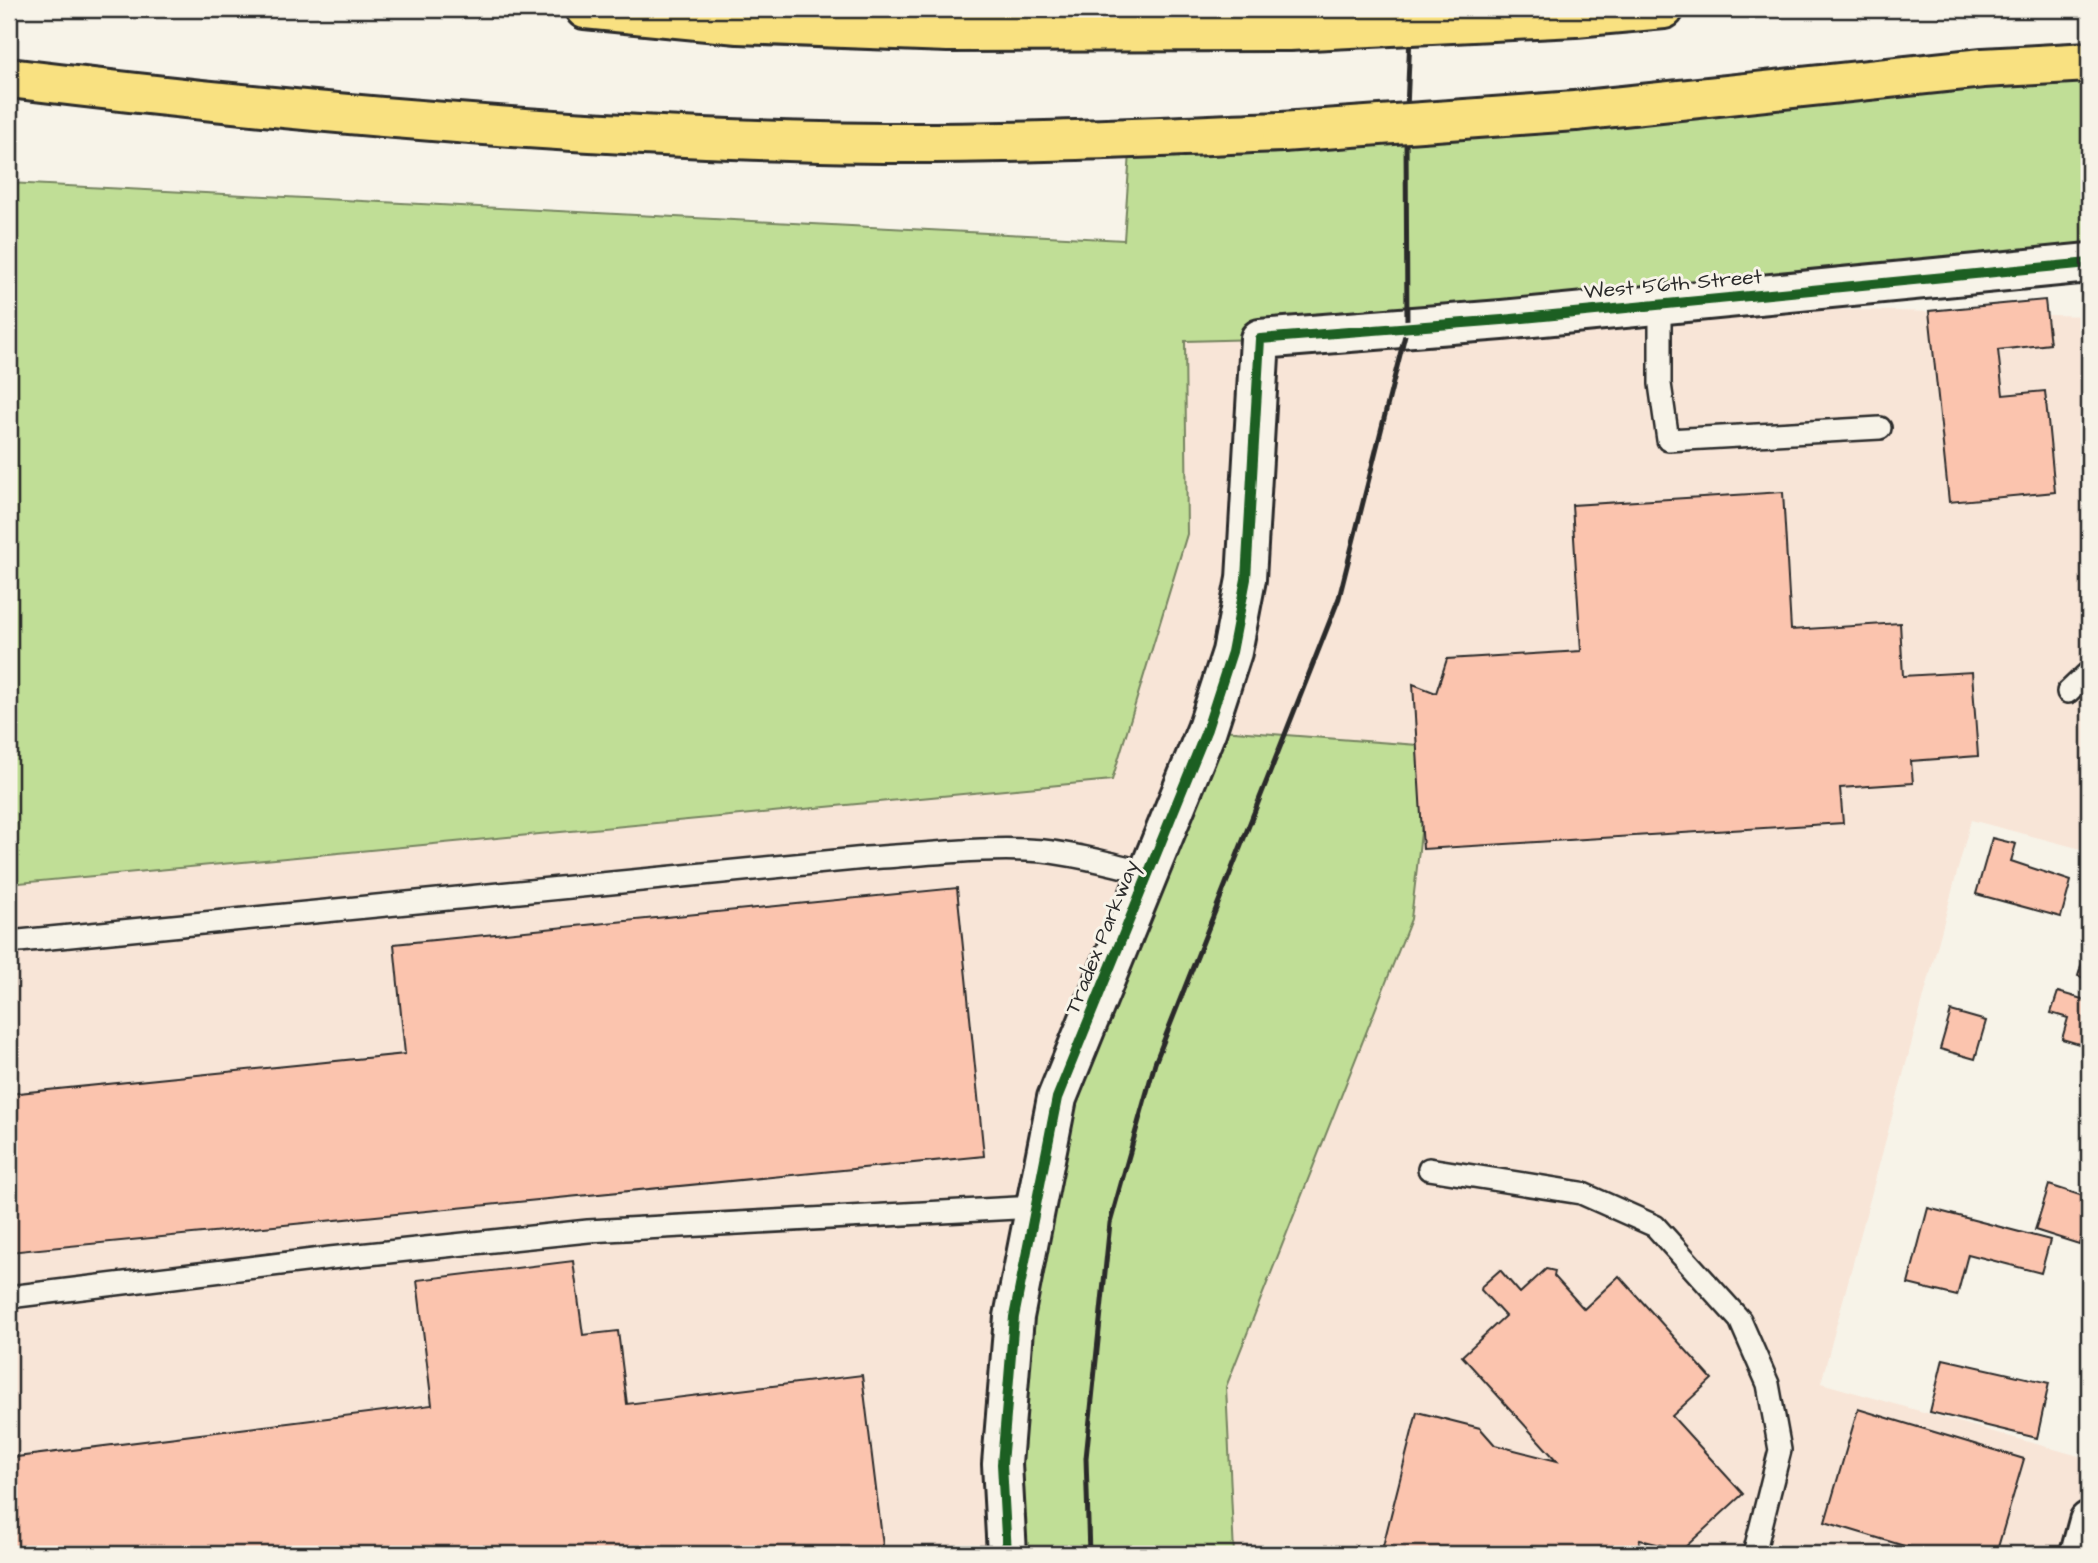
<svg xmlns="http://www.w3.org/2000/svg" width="2098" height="1563" font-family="'Architects Daughter',sans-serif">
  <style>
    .built { fill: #f8e5d7 }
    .green { fill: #c0de96; stroke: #768460; stroke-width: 2 }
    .building { fill: #fbc4ae; stroke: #2b2b2b; stroke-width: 2 }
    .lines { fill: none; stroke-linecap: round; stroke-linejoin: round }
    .lane-casing { stroke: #2b2b2b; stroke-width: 26 }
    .street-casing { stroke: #2b2b2b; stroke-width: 44 }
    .secondary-casing { stroke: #2b2b2b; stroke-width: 44 }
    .highway-casing { stroke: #2b2b2b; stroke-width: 44 }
    .lane { stroke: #f7f3e8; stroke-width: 21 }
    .street { stroke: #f7f3e8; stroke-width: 38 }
    .secondary { stroke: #f7f3e8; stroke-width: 38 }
    .highway { stroke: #f9e181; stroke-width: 38 }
    .rail { stroke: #2b2b2b; stroke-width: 5 }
    .highway-bridge-casing { stroke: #2b2b2b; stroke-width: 44; stroke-linecap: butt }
    .highway-bridge { stroke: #f9e181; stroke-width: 38 }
    .cycleway-casing { stroke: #f7f3e8; stroke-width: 15 }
    .cycleway { stroke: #1b5e20; stroke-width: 10 }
    .labels { text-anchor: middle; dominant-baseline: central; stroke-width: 6; stroke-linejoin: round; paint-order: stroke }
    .street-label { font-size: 21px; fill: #2b2b2b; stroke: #f7f3e8 }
  </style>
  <rect width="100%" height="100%" fill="#f7f3e8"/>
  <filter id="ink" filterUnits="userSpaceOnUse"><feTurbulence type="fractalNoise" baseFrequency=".0143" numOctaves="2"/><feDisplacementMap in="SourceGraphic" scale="14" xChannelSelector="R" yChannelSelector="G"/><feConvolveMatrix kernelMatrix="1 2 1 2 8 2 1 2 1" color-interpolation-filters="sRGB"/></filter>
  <g filter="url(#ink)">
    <path class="built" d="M 1660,305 L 2089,316 L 2089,851 L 1971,820 L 1821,1383 L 2089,1459 L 2089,1521 L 2080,1554 L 9,1554 L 9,884 L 1112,780 L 1187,534 L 1185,341 L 1260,339 Z"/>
    <path class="green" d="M 2089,62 L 2089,263 L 1260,339 L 1185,341 L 1187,534 L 1112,780 L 9,884 L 9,183 L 1124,240 L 1131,138 Z
      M 1207,729 L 1431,746 L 1411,919 L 1226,1387 L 1234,1554 L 1007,1554 L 1057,1098 Z"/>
    <path class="building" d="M 2045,300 L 2050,344 L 1998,350 L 2003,395 L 2045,391 L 2055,492 L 1949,502 L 1929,311 Z
      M 1783,492 L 1791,630 L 1900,623 L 1903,676 L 1972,672 L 1978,756 L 1911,761 L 1913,783 L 1840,788 L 1843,823 L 1423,849 L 1413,684 L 1436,693 L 1447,659 L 1581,651 L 1572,505 Z
      M 1992,838 L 2016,844 L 2011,861 L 2071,881 L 2061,917 L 1976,894 Z
      M 957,888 L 984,1156 L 9,1252 L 9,1094 L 405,1054 L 394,944 Z
      M 2087,948 L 2089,949 L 2089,980 L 2078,976 Z
      M 2058,992 L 2089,1001 L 2089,1047 L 2062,1039 L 2068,1018 L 2051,1013 Z
      M 1951,1011 L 1986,1021 L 1975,1059 L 1940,1049 Z
      M 2049,1185 L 2089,1198 L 2089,1214 L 2079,1244 L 2035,1230 Z
      M 1928,1208 L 2050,1240 L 2041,1273 L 1968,1254 L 1957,1296 L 1908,1284 Z
      M 573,1261 L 583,1335 L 618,1331 L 627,1404 L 862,1375 L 884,1554 L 9,1554 L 9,1458 L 432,1405 L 417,1280 Z
      M 1546,1269 L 1555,1271 L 1554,1276 L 1584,1309 L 1619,1276 L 1712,1379 L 1672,1416 L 1743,1494 L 1682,1550 L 1640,1540 L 1636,1554 L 1381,1554 L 1417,1412 L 1480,1428 L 1495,1445 L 1557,1461 L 1462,1356 L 1505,1316 L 1481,1290 L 1482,1286 L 1500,1270 L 1520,1293 Z
      M 1943,1359 L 2049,1383 L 2037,1438 L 1930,1412 Z
      M 1858,1409 L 2024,1459 L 1996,1554 L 1931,1554 L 1825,1522 Z"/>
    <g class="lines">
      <defs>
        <path id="lane" d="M 1660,305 L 1660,384 L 1668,440 L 1880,428
          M 2068,692 L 2089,672
          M 9,942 L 866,858 C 925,855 985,846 1043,851 C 1079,855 1114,864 1148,873
          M 1429,1169 L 1581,1193 L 1655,1226 L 1740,1320 L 1768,1384 L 1780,1450 L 1754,1554
          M 9,1297 L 330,1258 L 588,1231 L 1036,1207"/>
        <path id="street" d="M 1007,1554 L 1002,1464 L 1014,1317 L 1057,1098 L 1207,729 L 1232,652 L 1246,579 L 1260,339 L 1502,320 L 2089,263"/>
        <path id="secondary" d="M 2080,1554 L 2089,1521"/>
        <path id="highway" d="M 585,9 L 738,24 L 948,32 L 1289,31
          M 1575,17 L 1664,9
          M 9,78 C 278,111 549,135 821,142 C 975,146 1128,138 1282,132
          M 1575,111 L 1983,68 L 2089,62"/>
      </defs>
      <use href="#lane" class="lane-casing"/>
      <use href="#street" class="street-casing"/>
      <use href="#secondary" class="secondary-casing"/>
      <use href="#highway" class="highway-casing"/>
      <use href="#lane" class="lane"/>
      <use href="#street" class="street"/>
      <use href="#secondary" class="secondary"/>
      <use href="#highway" class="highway"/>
      <path class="rail" d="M 1089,1554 L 1086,1458 L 1110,1223 L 1155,1063 L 1339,598 L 1407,327 L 1406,135 L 1411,9"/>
      <defs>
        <path id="highway-bridge" d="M 1289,31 L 1575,17
          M 1282,132 L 1575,111"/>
      </defs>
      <use href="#highway-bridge" class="highway-bridge-casing"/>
      <use href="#highway-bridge" class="highway-bridge"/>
      <defs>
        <path id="cycleway" d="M 1007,1554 L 1002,1464 L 1014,1317 L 1057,1098 L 1207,729 L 1232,652 L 1246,579 L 1260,339 L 1502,320 L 2089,263"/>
      </defs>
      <use href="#cycleway" class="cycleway-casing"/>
      <use href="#cycleway" class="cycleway"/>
    </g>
  </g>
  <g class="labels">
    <g class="street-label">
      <text transform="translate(1673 284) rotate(-5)">West 56th Street</text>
      <text transform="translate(1102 937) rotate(-68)">Tradex Parkway</text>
    </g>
  </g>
  <rect width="2098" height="1563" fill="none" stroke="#f7f3e8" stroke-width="35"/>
  <rect x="18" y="18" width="2063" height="1528" fill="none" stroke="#2b2b2b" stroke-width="2.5" filter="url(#ink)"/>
</svg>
